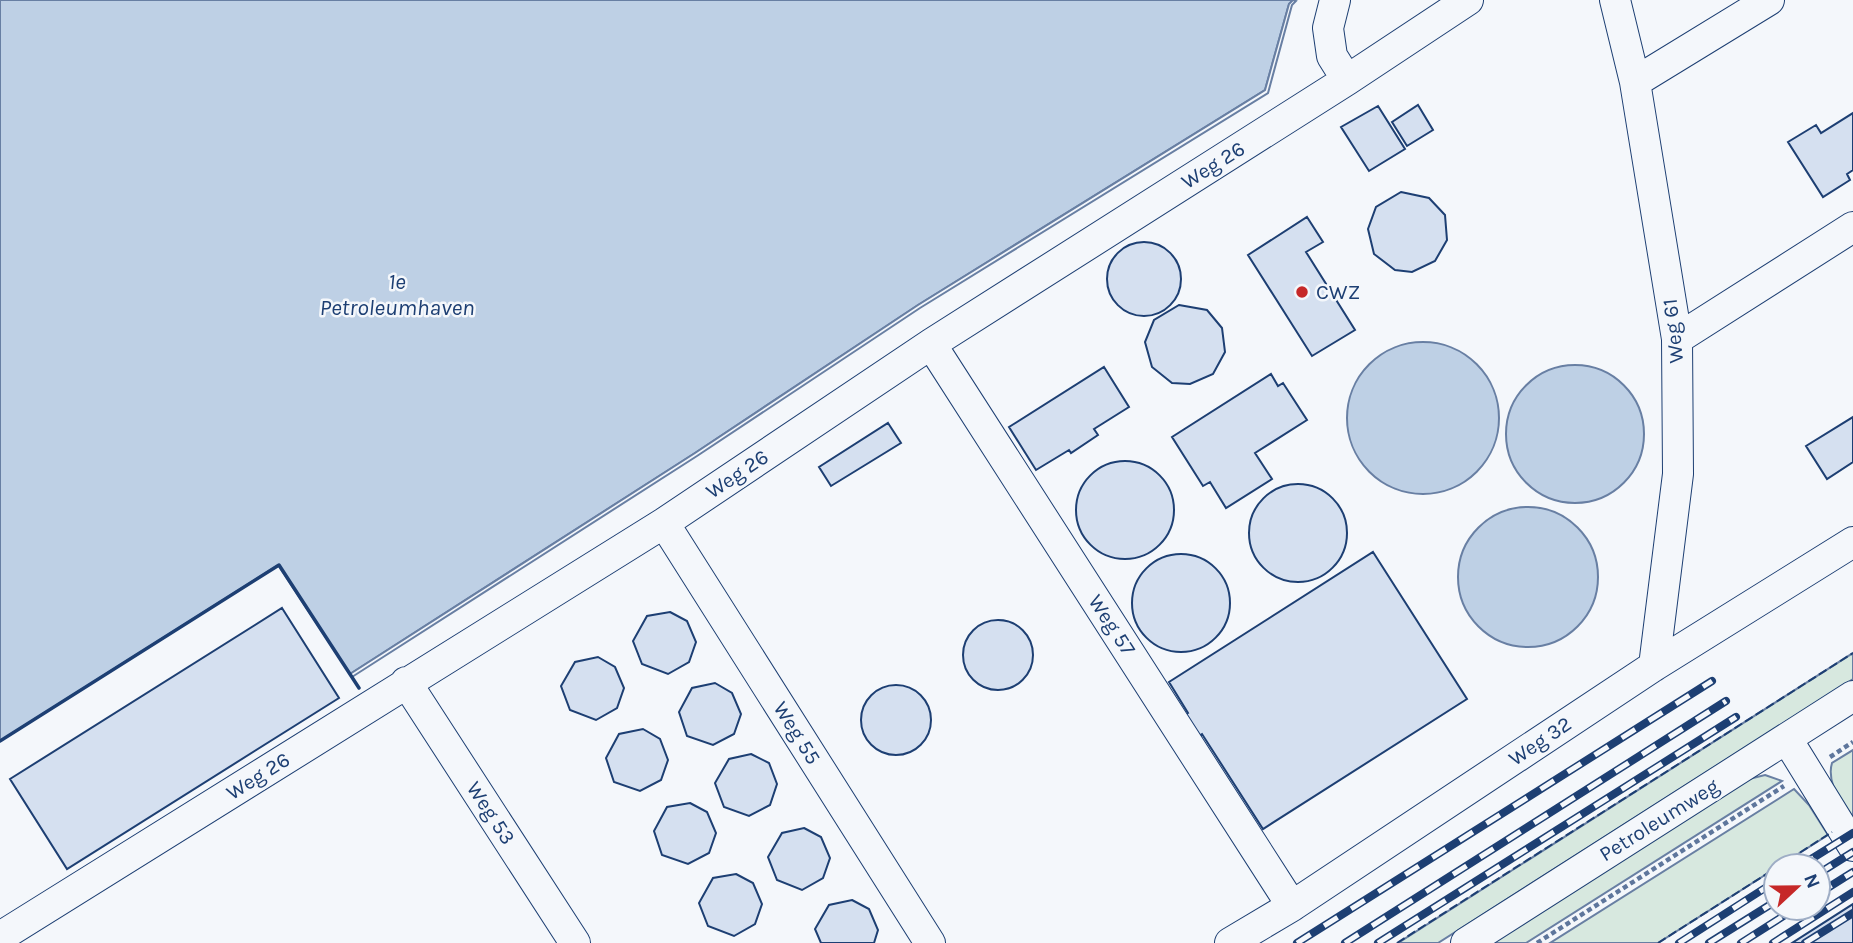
<svg xmlns="http://www.w3.org/2000/svg" width="1853" height="943" font-family="Karla,sans-serif">
  <style>
    .green { fill: #d7e8df; stroke: #687fa3; stroke-width: 2 }
    .water { fill: #bed0e5; stroke: #687fa3; stroke-width: 2 }
    .pier { fill: #f4f7fb; stroke: #687fa3; stroke-width: 2 }
    .building { fill: #d5e0f0; stroke: #1d3f73; stroke-width: 2 }
    .lines { fill: none; stroke-linecap: round; stroke-linejoin: round }
    .minor-casing { stroke: #1d3f73; stroke-width: 32 }
    .path { stroke: #5e769c; stroke-width: 4.5; stroke-dasharray: 5 3.5; stroke-linecap: butt }
    .minor { stroke: #f4f7fb; stroke-width: 30 }
    .rail-casing { stroke: #1d3f73; stroke-width: 8 }
    .rail { stroke: #f4f7fb; stroke-width: 5; stroke-dasharray: 16; stroke-linecap: butt }
    .fence { stroke: #1d3f73; stroke-width: 2; stroke-dasharray: 9 3.5; stroke-linecap: butt }
    .wall { stroke: #1d3f73; stroke-width: 3.5 }
    .poi-dot { fill: #c62828; stroke: #f4f7fb; stroke-width: 2.5 }
    .labels { text-anchor: middle; dominant-baseline: central; stroke-width: 5; stroke-linejoin: round; paint-order: stroke }
    .street-label { font-size: 21px; fill: #1d3f73; stroke: #f4f7fb }
    .poi-label { font-size: 21px; fill: #1d3f73; stroke: #f4f7fb; text-anchor: start }
    .water-label { font-size: 23px; font-style: italic; fill: #1d3f73; stroke: #f4f7fb }
  </style>
  <rect width="100%" height="100%" fill="#f4f7fb"/>
  <path class="green" d="M 1853,653 L 1853,679 L 1438,943 L 1398,943 Z
    M 1853,750 L 1853,819 L 1850,821 C 1842,804 1826,782 1832,763 Z
    M 1765,775 L 1782,781 L 1526,943 L 1490,943 L 1749,779 Z
    M 1794,789 L 1809,805 L 1828,835 L 1779,866 L 1776,866 L 1776,868 L 1658,943 L 1550,943 Z"/>
  <path class="water" d="M 0,0 L 1293,0 L 1289,4 L 1265,90 L 918,305 L 695,453 L 350,674 L 278,565 L 0,741 Z
    M1347 418a76 76 0 1 1 152 0a76 76 0 1 1-152 0Z
    M1506 434a69 69 0 1 1 138 0a69 69 0 1 1-138 0Z
    M1458 577a70 70 0 1 1 140 0a70 70 0 1 1-140 0Z"/>
  <path class="pier" d="M 1293,0 L 1296,1 L 1292,5 L 1268,93 L 920,308 L 697,456 L 352,677 L 350,674 L 695,453 L 918,305 L 1265,90 L 1289,4 Z"/>
  <path class="building" d="M 1418,105 L 1433,130 L 1407,146 L 1392,122 Z
    M 1378,106 L 1405,149 L 1369,171 L 1341,127 Z
    M 1853,113 L 1853,170 L 1847,174 L 1850,180 L 1823,197 L 1788,142 L 1816,125 L 1821,133 Z
    M 1401,192 L 1429,198 L 1445,215 L 1447,240 L 1435,261 L 1412,272 L 1395,270 L 1374,254 L 1368,229 L 1376,207 Z
    M 1307,217 L 1323,242 L 1306,252 L 1355,330 L 1312,356 L 1248,255 Z
    M1107 279a37 37 0 1 1 74 0a37 37 0 1 1-74 0Z
    M 1179,305 L 1207,310 L 1222,328 L 1225,352 L 1213,374 L 1190,384 L 1172,383 L 1152,367 L 1145,342 L 1154,320 Z
    M 1104,367 L 1129,407 L 1094,429 L 1098,435 L 1071,453 L 1069,450 L 1036,470 L 1009,427 Z
    M 1271,374 L 1278,386 L 1283,383 L 1307,420 L 1255,453 L 1272,479 L 1226,508 L 1210,482 L 1203,486 L 1172,437 Z
    M 1853,417 L 1853,462 L 1827,479 L 1806,446 Z
    M 888,423 L 901,443 L 831,486 L 819,467 Z
    M1076 510a49 49 0 1 1 98 0a49 49 0 1 1-98 0Z
    M1249 533a49 49 0 1 1 98 0a49 49 0 1 1-98 0Z
    M 1373,552 L 1467,699 L 1263,829 L 1202,734 L 1197,737 L 1183,716 L 1188,713 L 1169,682 Z
    M1132 603a49 49 0 1 1 98 0a49 49 0 1 1-98 0Z
    M 282,608 L 339,698 L 67,869 L 10,779 Z
    M 670,612 L 687,621 L 696,642 L 689,662 L 668,674 L 642,664 L 633,641 L 647,616 Z
    M963 655a35 35 0 1 1 70 0a35 35 0 1 1-70 0Z
    M 598,657 L 615,667 L 624,688 L 617,708 L 596,720 L 570,710 L 561,686 L 575,662 Z
    M 715,683 L 732,693 L 741,714 L 734,734 L 713,745 L 687,736 L 679,712 L 692,688 Z
    M861 720a35 35 0 1 1 70 0a35 35 0 1 1-70 0Z
    M 643,729 L 660,739 L 668,760 L 661,780 L 640,791 L 614,782 L 606,758 L 619,734 Z
    M 751,754 L 769,763 L 777,784 L 770,805 L 749,816 L 724,807 L 715,783 L 729,759 Z
    M 690,803 L 707,812 L 716,833 L 709,853 L 688,864 L 662,855 L 654,831 L 667,807 Z
    M 804,828 L 821,837 L 830,858 L 823,878 L 802,890 L 777,880 L 768,857 L 782,833 Z
    M 736,874 L 753,883 L 762,904 L 755,924 L 734,936 L 708,926 L 699,903 L 713,878 Z
    M 852,900 L 869,909 L 878,930 L 874,943 L 821,943 L 815,929 L 829,905 Z
    M 1853,904 L 1853,943 L 1792,943 Z"/>
  <g class="lines">
    <defs>
      <path id="minor" d="M 1335,0 L 1328,28 L 1332,56 L 1347,80
        M 1615,0 L 1635,82 L 1677,339 L 1678,474 L 1654,666
        M 1635,82 L 1769,0
        M 1677,339 L 1853,227
        M 931,344 L 1292,906
        M 664,523 L 930,943
        M 406,682 L 575,943
        M 1787,739 L 1853,846
        M 0,937 L 664,523 L 931,344 L 1347,80 L 1468,0
        M 1230,943 L 1292,906 L 1654,666 L 1853,542
        M 1466,943 L 1853,696"/>
    </defs>
    <use href="#minor" class="minor-casing"/>
    <path class="path" d="M 1830,757 L 1853,742
      M 1537,943 L 1784,786"/>
    <use href="#minor" class="minor"/>
    <defs>
      <path id="rail" d="M 1800,866 L 1853,833
        M 1818,874 L 1853,852
        M 1818,894 L 1853,872
        M 1297,943 L 1712,681
        M 1345,943 L 1726,701
        M 1378,943 L 1736,717
        M 1679,943 L 1776,881
        M 1709,943 L 1776,901
        M 1741,943 L 1796,908
        M 1773,943 L 1853,892
        M 1805,943 L 1853,913"/>
    </defs>
    <use href="#rail" class="rail-casing"/>
    <use href="#rail" class="rail"/>
    <path class="fence" d="M 1779,866 L 1832,832
      M 1397,943 L 1853,653
      M 1658,943 L 1776,868"/>
    <path class="wall" d="M 0,741 L 279,565 L 359,688"/>
  </g>
  <circle class="poi-dot" cx="1302" cy="292" r="7"/>
  <g class="labels">
    <g class="street-label">
      <text transform="translate(1213 165) rotate(-32)">Weg 26</text>
      <text transform="translate(1673 331) rotate(-96)">Weg 61</text>
      <text transform="translate(737 474) rotate(-34)">Weg 26</text>
      <text transform="translate(1112 625) rotate(57)">Weg 57</text>
      <text transform="translate(797 733) rotate(58)">Weg 55</text>
      <text transform="translate(1540 741) rotate(-34)">Weg 32</text>
      <text transform="translate(258 776) rotate(-32)">Weg 26</text>
      <text transform="translate(491 813) rotate(57)">Weg 53</text>
      <text transform="translate(1659 820) rotate(-32)">Petroleumweg</text>
    </g>
    <g class="poi-label">
      <text x="1316" y="292">CWZ</text>
    </g>
    <g class="water-label">
      <text x="397" y="281">1e<tspan x="397" dy="26">Petroleumhaven</tspan></text>
    </g>
  </g>
  <g transform="translate(1797 887) rotate(68)"><circle r="33" fill="#f4f7fb" stroke="#9eadc5" stroke-width="2"/>
  <path d="M0-5L12 26L0 18L-12 26Z" fill="#c62828"/>
  <text y="-10" font-size="19" font-weight="bold" text-anchor="middle" fill="#1d3f73">N</text>
  </g>
</svg>
